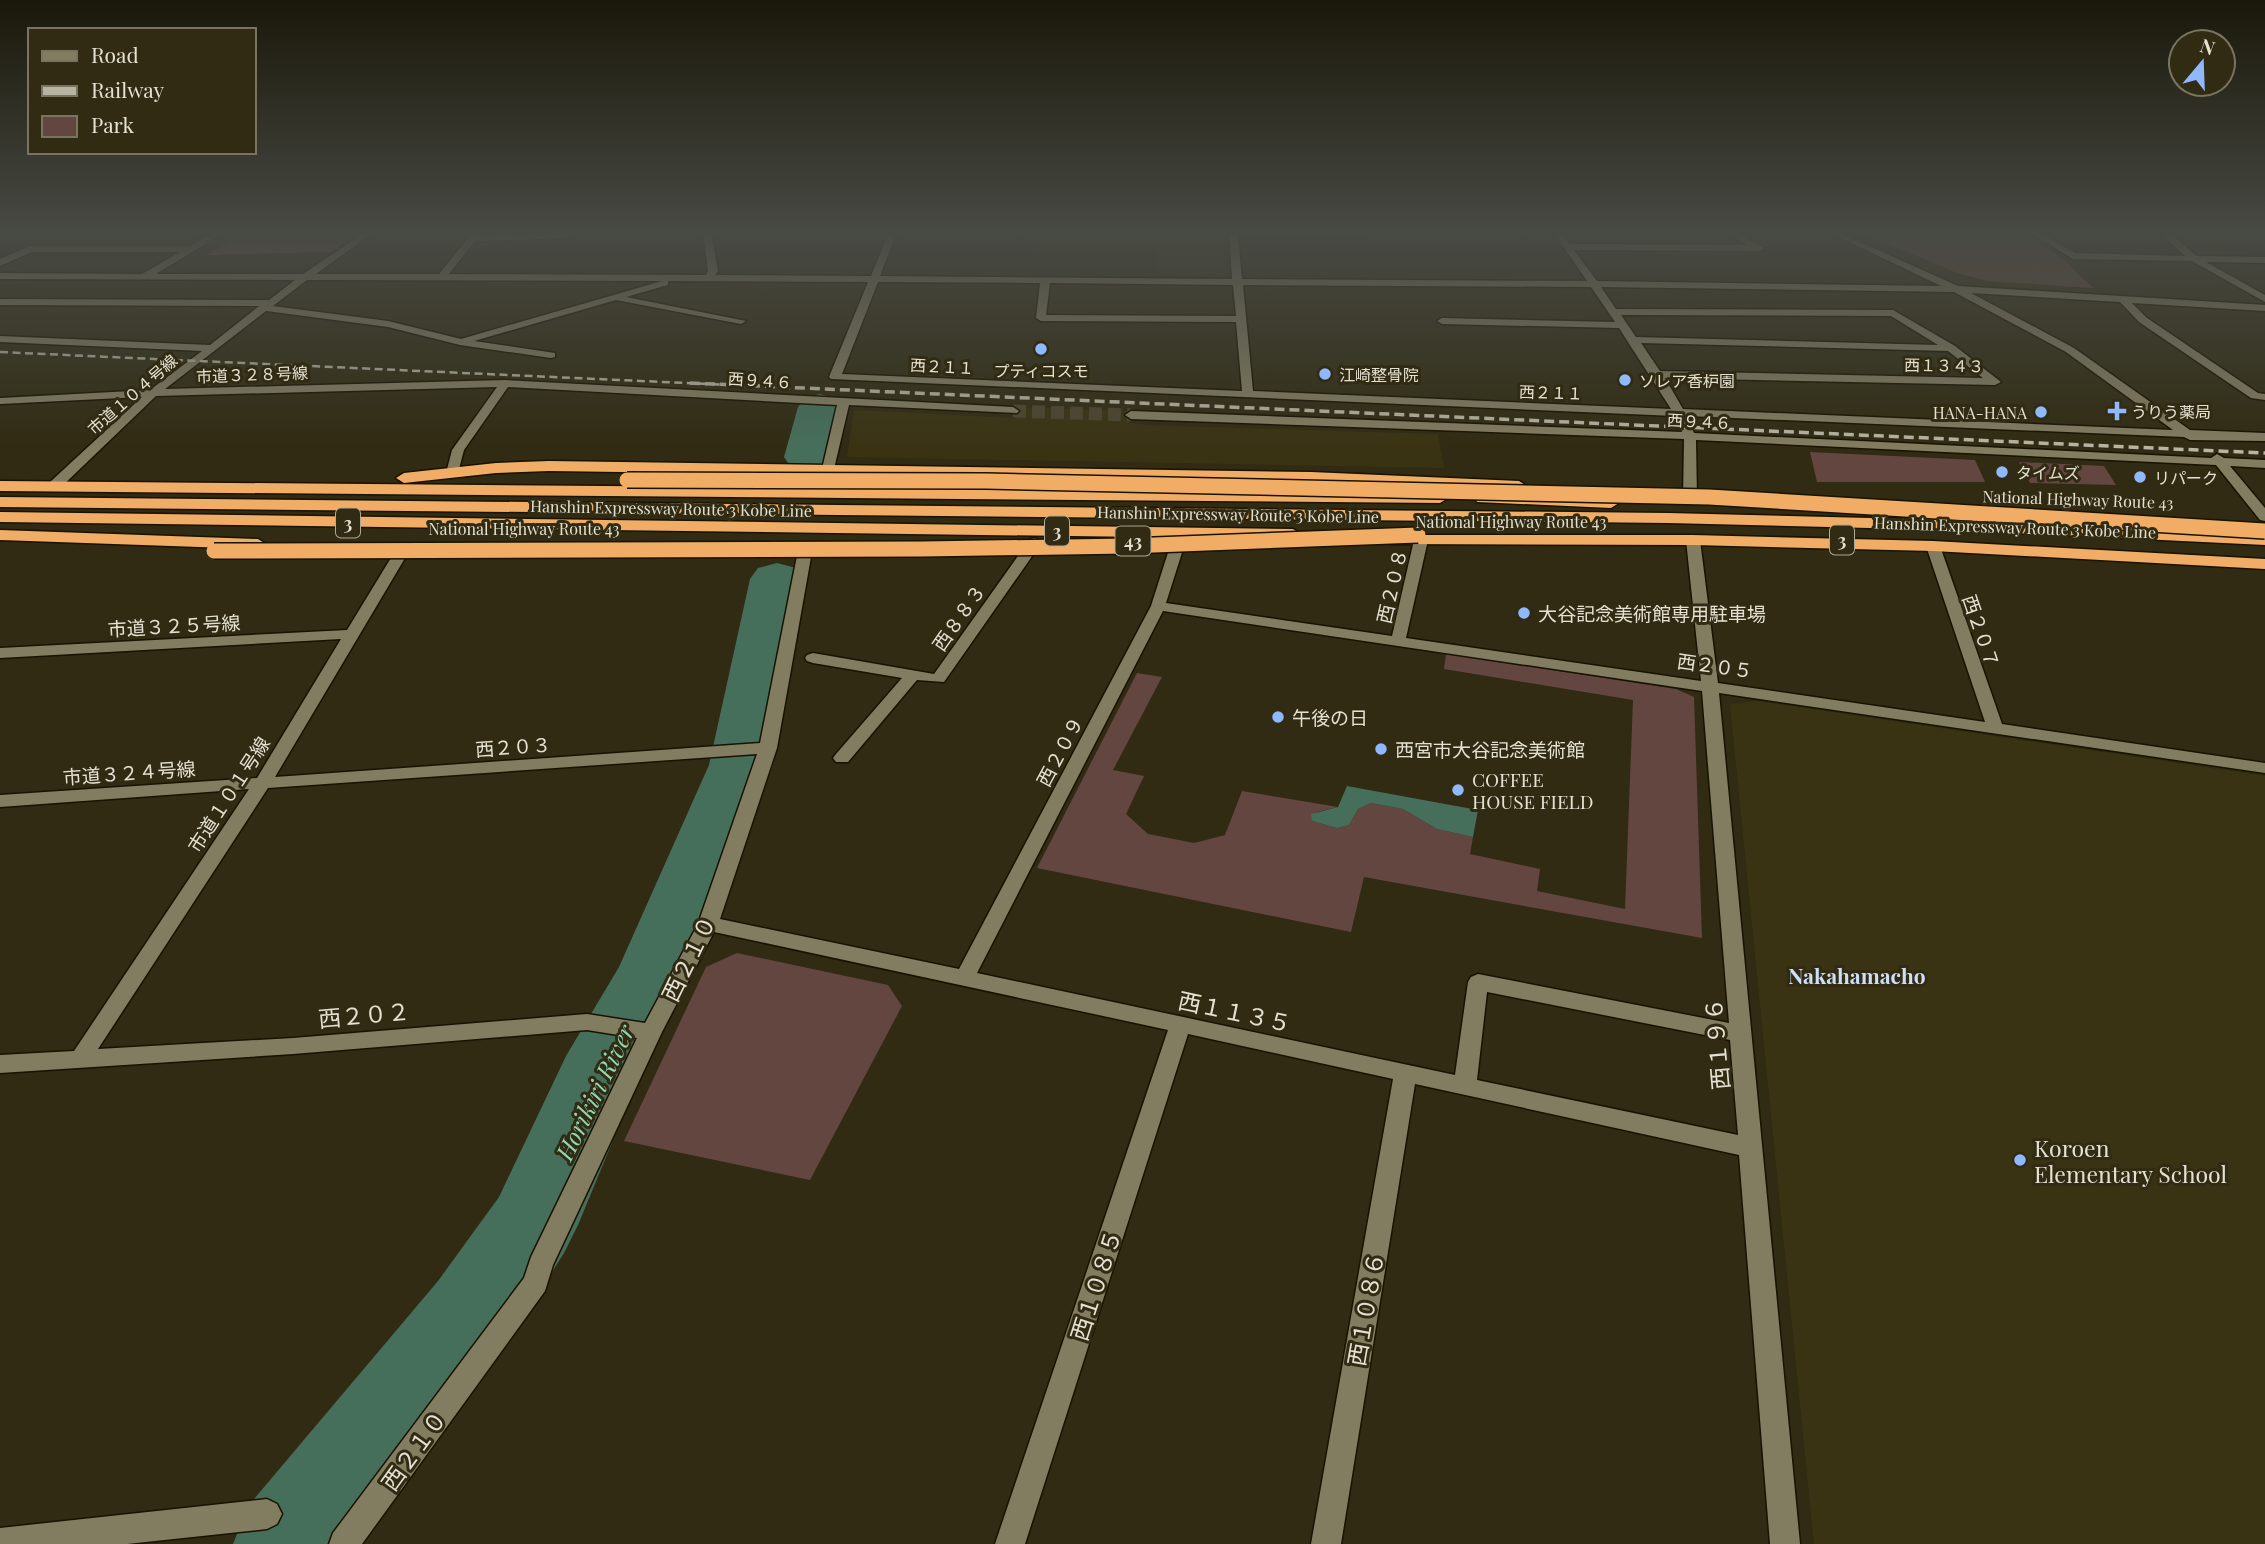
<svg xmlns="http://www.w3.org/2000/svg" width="2265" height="1544" font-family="'Playfair Display','Noto Sans JP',serif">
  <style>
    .built { fill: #3a3313 }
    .green { fill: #644640 }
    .forest { fill: #785148 }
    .water { fill: #466f5b }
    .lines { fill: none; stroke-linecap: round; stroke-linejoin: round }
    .river { fill: #466f5b; fill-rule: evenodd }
    .minor-tunnel { stroke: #4b462f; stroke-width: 13; stroke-dasharray: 13 6; stroke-linecap: butt }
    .minor-casing { stroke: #181300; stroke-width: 3 }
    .highway-casing { stroke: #181300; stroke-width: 3 }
    .minor { fill: #827c61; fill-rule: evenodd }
    .highway { fill: #f1ac66; fill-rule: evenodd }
    .rail-far1 { stroke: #b8b4a3; stroke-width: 2.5; stroke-dasharray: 8 4.5; stroke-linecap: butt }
    .rail { stroke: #b8b4a3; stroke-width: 3.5; stroke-dasharray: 10 5; stroke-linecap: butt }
    .highway-bridge-casing { stroke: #181300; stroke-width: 18; stroke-linecap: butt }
    .highway-bridge { stroke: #f1ac66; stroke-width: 15 }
    .poi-dot { fill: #8fb8fd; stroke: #302b12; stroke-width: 2.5 }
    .labels { text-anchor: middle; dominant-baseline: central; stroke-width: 6; stroke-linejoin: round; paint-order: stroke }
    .far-street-label { font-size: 16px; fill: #e4e1d2; stroke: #302b12 }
    .far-poi-label { font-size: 16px; fill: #e4e1d2; stroke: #302b12; text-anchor: start }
    .shield { fill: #302b12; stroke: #aeaa98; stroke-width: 2 }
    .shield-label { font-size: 18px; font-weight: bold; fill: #e4e1d2 }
    .street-label { font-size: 19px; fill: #e4e1d2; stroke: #302b12 }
    .poi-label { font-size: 19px; fill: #e4e1d2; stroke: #302b12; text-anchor: start }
    .neighbourhood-label { font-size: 21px; font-weight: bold; fill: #cfdff9; stroke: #302b12 }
    .near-street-label { font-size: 23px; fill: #e4e1d2; stroke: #302b12 }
    .near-poi-label { font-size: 23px; fill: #e4e1d2; stroke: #302b12; text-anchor: start }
    .near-water-label { font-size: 24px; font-style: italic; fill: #91d7b5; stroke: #302b12 }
  </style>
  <rect width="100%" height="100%" fill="#302b12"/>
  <path class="built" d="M 1047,232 L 1221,232 L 1226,274 L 1159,273 L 1157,251 L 1038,251 L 1039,237 L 1046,237 Z
    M 1018,407 L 1130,411 L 1127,422 L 1146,425 L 1438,434 L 1444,468 L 847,457 L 854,410 L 1016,418 Z
    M 1757,701 L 2265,776 L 2265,1544 L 1814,1544 L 1730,704 Z"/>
  <path class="green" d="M 1860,232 L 2023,232 L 2062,258 L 2093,288 L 1988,281 L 1957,273 Z
    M 1810,452 L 1975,460 L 1985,482 L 1817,482 Z
    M 2019,462 L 2104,466 L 2116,485 L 2030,483 Z
    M 1446,654 L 1676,689 L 1694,697 L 1702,938 L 1364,877 L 1351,932 L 1037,868 L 1137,673 L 1162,677 L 1113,770 L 1144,776 L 1126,814 L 1148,834 L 1194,843 L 1225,835 L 1242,791 L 1338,807 L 1317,812 L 1312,821 L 1337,828 L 1349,825 L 1358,809 L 1371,803 L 1403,809 L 1437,829 L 1473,837 L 1470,854 L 1540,869 L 1537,891 L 1625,909 L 1633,700 L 1444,669 Z
    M 737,953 L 888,985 L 902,1006 L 810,1180 L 624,1141 L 706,967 Z"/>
  <path class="forest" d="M 245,232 L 361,232 L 331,252 L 207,255 Z"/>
  <path class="water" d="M 1347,786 L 1478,810 L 1473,837 L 1437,829 L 1403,809 L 1371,803 L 1358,809 L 1349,825 L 1337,828 L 1312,821 L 1311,814 L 1338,807 Z"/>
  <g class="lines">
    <path class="river" d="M 820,394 L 835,398 L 842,407 L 830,457 L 823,467 L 807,471 L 791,467 L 784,457 L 798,407 L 805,398 Z
      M 777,563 L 796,568 L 804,579 L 773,765 L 693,973 L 647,1058 L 578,1225 L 564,1253 L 506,1345 L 356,1544 L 233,1544 L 249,1505 L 438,1281 L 499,1197 L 566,1056 L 619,967 L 709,765 L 750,579 L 758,568 Z"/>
    <path class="minor-tunnel" d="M 1013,411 L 1131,415"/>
    <defs>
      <path id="minor" d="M 215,232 L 225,232 L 156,274 L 303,274 L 365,232 L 374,232 L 316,274 L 439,274 L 473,232 L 481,232 L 479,235 L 576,232 L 570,238 L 475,241 L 449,274 L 706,275 L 708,271 L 703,232 L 711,232 L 718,271 L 715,275 L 871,276 L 889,232 L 897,232 L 880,276 L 1232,279 L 1229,232 L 1366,232 L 1362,235 L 1238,236 L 1242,279 L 1587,281 L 1553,232 L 1561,232 L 1570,244 L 1747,245 L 1726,232 L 1736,232 L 1764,248 L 1759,251 L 1574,250 L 1597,281 L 1941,286 L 1828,232 L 1838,232 L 1958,286 L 2265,305 L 2265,311 L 2132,303 L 2147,318 L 2258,393 L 2265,394 L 2265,400 L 2251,398 L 2139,322 L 2120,302 L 1971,293 L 2074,348 L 2190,430 L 2265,433 L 2265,441 L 2190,440 L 2184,437 L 1687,416 L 1694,433 L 2211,458 L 2217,454 L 2224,458 L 2265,460 L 2265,468 L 2230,466 L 2265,508 L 2265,521 L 2260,520 L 2216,465 L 1696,440 L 1697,499 L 1690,503 L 1683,499 L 1684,439 L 1131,419 L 1125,415 L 1131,411 L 1682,432 L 1675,416 L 831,379 L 829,377 L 868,282 L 668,281 L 668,285 L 626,297 L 746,321 L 741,324 L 616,300 L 474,341 L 555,353 L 555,357 L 551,358 L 460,345 L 388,327 L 266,311 L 165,389 L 505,380 L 1013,407 L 1019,411 L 1017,413 L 849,405 L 834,469 L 828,473 L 822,469 L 837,405 L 508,387 L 464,450 L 458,473 L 452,477 L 446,473 L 452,450 L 497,387 L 156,396 L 59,489 L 49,489 L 49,483 L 142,397 L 0,404 L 0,398 L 150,390 L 202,351 L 0,342 L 0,336 L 210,345 L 259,306 L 0,305 L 0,299 L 269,300 L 295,280 L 0,279 L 0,273 L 142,274 L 180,252 L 32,252 L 0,266 L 0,259 L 30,246 L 190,246 ZM 307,280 L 662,281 L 461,339 L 388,321 L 273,306 ZM 878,282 L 1040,283 L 1036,318 L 1041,321 L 1236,322 L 1242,391 L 842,374 ZM 1050,283 L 1233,285 L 1236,316 L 1046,315 ZM 1243,285 L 1591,287 L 1615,322 L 1442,318 L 1437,321 L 1442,324 L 1619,328 L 1671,409 L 1253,391 ZM 1601,287 L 1954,292 L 2066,352 L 2173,430 L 1683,409 L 1665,378 L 1995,385 L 2001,382 L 1955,346 L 1893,310 L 1616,309 ZM 1621,315 L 1891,316 L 1938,345 L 1636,337 ZM 1641,343 L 1948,351 L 1983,378 L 1660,371 Z
        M 2029,232 L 2039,232 L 2075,253 L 2185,256 L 2159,232 L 2168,232 L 2197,256 L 2265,257 L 2265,263 L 2206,262 L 2265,295 L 2265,302 L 2192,261 L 2073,259 Z
        M 1179,536 L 1186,540 L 1166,603 L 1392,636 L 1414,540 L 1421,536 L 1428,540 L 1406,638 L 1701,681 L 1686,540 L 1693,536 L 1700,540 L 1718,683 L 1985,722 L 1926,546 L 1933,542 L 1940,546 L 2002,724 L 2265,763 L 2265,773 L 1719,693 L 1800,1544 L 1770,1544 L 1739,1155 L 1415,1084 L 1341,1544 L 1311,1544 L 1393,1079 L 1188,1034 L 1025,1544 L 995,1544 L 1168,1030 L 714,932 L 662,1032 L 553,1265 L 545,1291 L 362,1544 L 329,1544 L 333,1533 L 524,1278 L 531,1257 L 637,1038 L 587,1030 L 293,1054 L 0,1073 L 0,1055 L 74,1051 L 249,789 L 0,807 L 0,795 L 257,778 L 341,639 L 0,658 L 0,648 L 347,630 L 397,548 L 404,544 L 411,548 L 275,777 L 760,743 L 799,546 L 806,542 L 811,543 L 813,546 L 777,748 L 720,919 L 959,969 L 1151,606 L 1172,540 ZM 1163,611 L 1702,691 L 1729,1023 L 1478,974 L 1471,977 L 1468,982 L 1455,1075 L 977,973 ZM 757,754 L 698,924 L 645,1023 L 587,1014 L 293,1038 L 98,1049 L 268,788 ZM 1487,992 L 1730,1040 L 1738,1135 L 1477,1080 Z
        M 1035,538 L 1042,542 L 944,682 L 917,680 L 848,762 L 836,762 L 833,758 L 836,754 L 902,678 L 813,663 L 807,661 L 805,658 L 807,655 L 813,653 L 934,674 L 1030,539 Z
        M 267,1499 L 277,1504 L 282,1514 L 277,1524 L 267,1529 L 127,1544 L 0,1544 L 0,1528 Z"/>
      <path id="highway" d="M 549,461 L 1311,472 L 1519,481 L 1527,486 L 1519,491 L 1311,482 L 549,471 L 496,473 L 404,483 L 396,478 L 404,473 L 496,463 Z
        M 0,481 L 1440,493 L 1448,498 L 1440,503 L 0,491 Z
        M 1483,494 L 1611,498 L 1619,503 L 1611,508 L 1477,502 L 1475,499 Z
        M 0,497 L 1668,513 L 1951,520 L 2265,535 L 2265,545 L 1951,530 L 1668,523 L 0,507 Z
        M 0,512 L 1293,529 L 1301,534 L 1293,539 L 0,522 Z
        M 0,530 L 258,539 L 266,544 L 258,549 L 0,540 Z
        M 1396,535 L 1693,535 L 1933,541 L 2265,559 L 2265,569 L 1933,551 L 1693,545 L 1390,544 L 1388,540 L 1390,536 Z"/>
    </defs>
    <use href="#minor" class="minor-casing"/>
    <use href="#highway" class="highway-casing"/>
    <use href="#minor" class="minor"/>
    <use href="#highway" class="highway"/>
    <path class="rail-far1" d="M 0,352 L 730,385"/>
    <path class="rail" d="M 690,383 L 2265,453"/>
    <defs>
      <path id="highway-bridge" d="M 627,480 L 986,481 L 1709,497 L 2265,531
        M 214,551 L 922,549 L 1128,546 L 1418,535"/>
    </defs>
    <use href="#highway-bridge" class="highway-bridge-casing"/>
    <use href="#highway-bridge" class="highway-bridge"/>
  </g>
  <linearGradient id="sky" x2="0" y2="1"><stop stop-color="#1a180a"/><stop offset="0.52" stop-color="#484a44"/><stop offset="1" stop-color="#484a44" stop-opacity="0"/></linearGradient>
  <rect width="2265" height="448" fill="url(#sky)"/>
  <g class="poi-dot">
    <circle cx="1041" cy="349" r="7"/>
    <circle cx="1325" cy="374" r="7"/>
    <circle cx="1625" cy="380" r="7"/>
    <path d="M2113.5 400.5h7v7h7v7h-7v7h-7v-7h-7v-7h7z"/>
    <circle cx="2041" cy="412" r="7"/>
    <circle cx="2002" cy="472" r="7"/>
    <circle cx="2140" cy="477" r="7"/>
    <circle cx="1524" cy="613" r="7"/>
    <circle cx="1278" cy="717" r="7"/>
    <circle cx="1381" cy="749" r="7"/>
    <circle cx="1458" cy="790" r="7"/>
    <circle cx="2020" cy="1160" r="7"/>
  </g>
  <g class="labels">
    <g class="far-street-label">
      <text transform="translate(1944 365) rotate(1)">西１３４３</text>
      <text transform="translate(942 366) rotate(3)">西２１１</text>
      <text transform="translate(252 374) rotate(-2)">市道３２８号線</text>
      <text transform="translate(760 380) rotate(4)">西９４６</text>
      <text transform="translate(1551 392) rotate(2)">西２１１</text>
      <text transform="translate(132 394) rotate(-41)">市道１０４号線</text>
      <text transform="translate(1699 421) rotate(3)">西９４６</text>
      <text transform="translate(2078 499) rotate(2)">National Highway Route 43</text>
      <text transform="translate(671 508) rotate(1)">Hanshin Expressway Route 3 Kobe Line</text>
      <text transform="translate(1238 514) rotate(1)">Hanshin Expressway Route 3 Kobe Line</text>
      <text x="1511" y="521">National Highway Route 43</text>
      <text transform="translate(2015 527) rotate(2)">Hanshin Expressway Route 3 Kobe Line</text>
      <text x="524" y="528">National Highway Route 43</text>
    </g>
    <g class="far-poi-label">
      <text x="1041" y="370" text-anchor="middle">プティコスモ</text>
      <text x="1339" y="374">江崎整骨院</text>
      <text x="1639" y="380">ソレア香枦園</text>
      <text x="2131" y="411">うりう薬局</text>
      <text x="2027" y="412" text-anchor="end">HANA-HANA</text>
      <text x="2016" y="472">タイムズ</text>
      <text x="2154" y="477">リパーク</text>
    </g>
    <g class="shield">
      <rect x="336" y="508.5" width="24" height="29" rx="5"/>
      <rect x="1045" y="516.5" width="24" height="29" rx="5"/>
      <rect x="1830" y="525.5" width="24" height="29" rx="5"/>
      <rect x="1115.5" y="526.5" width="35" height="29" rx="5"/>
    </g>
    <g class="shield-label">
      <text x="348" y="523">3</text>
      <text x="1057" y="531">3</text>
      <text x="1842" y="540">3</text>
      <text x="1133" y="541">43</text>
    </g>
    <g class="street-label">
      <text transform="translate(1391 586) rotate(-77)">西２０８</text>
      <text transform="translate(958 617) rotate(-55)">西８８３</text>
      <text transform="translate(174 625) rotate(-3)">市道３２５号線</text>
      <text transform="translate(1982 631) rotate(71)">西２０７</text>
      <text transform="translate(1715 665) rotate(8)">西２０５</text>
      <text transform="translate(513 746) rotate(-4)">西２０３</text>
      <text transform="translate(1059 751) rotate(-62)">西２０９</text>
      <text transform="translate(129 772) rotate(-4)">市道３２４号線</text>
      <text transform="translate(228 794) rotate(-57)">市道１０１号線</text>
    </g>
    <g class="poi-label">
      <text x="1538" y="613">大谷記念美術館専用駐車場</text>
      <text x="1292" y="717">午後の日</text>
      <text x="1395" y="749">西宮市大谷記念美術館</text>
      <text x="1472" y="779">COFFEE<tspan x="1472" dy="22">HOUSE FIELD</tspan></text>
    </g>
    <g class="neighbourhood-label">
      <text x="1857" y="975">Nakahamacho</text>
    </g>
    <g class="near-street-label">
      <text transform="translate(688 958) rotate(-64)">西２１０</text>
      <text transform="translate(1235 1011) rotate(12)">西１１３５</text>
      <text transform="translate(364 1014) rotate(-5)">西２０２</text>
      <text transform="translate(1716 1044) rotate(-95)">西１９６</text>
      <text transform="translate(1095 1285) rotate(-72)">西１０８５</text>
      <text transform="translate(1365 1309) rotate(-80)">西１０８６</text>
      <text transform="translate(413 1450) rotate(-54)">西２１０</text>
    </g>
    <g class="near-poi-label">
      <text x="2034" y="1147">Koroen<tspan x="2034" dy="26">Elementary School</tspan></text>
    </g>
    <g class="near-water-label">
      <text transform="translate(594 1092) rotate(-64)">Horikiri River</text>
    </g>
  </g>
  <rect x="28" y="28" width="228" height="126" fill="#302b12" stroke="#78745f" stroke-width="2"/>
  <rect x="42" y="51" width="35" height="10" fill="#827c61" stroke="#78745f" stroke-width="2"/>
  <text x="91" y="63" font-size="21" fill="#e4e1d2">Road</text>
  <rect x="42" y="86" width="35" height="10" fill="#b8b4a3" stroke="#78745f" stroke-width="2"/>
  <text x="91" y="98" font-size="21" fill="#e4e1d2">Railway</text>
  <rect x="42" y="116" width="35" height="21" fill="#644640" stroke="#78745f" stroke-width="2"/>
  <text x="91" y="133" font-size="21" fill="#e4e1d2">Park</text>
  <g transform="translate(2202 63) rotate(19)"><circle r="33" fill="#302b12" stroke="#78745f" stroke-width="2"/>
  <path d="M0-5L12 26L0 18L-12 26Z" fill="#8fb8fd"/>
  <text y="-10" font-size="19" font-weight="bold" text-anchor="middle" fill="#e4e1d2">N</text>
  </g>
</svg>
